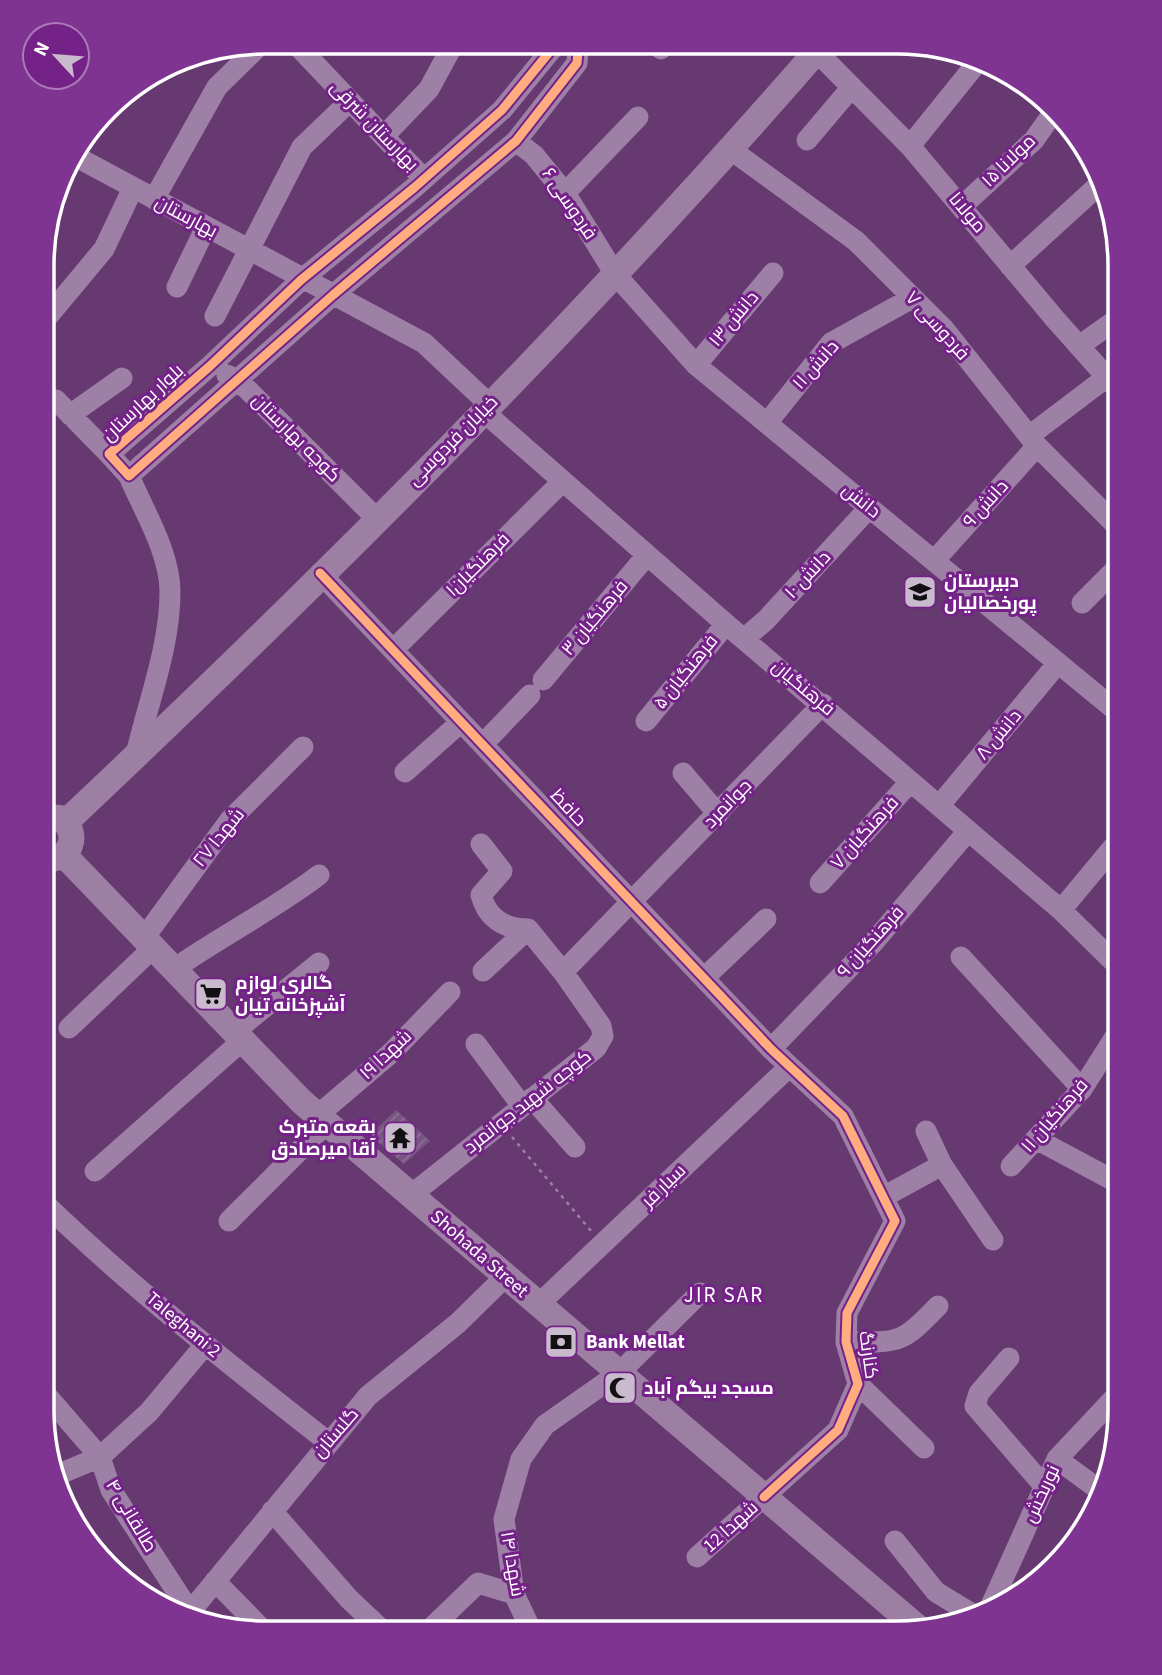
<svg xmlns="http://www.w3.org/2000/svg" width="1162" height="1675" font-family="'Source Sans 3',Cairo,sans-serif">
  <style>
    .building { fill: url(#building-hatch) }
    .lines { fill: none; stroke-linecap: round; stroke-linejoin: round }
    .path { stroke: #9e80a6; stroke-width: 2.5; stroke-dasharray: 3.5 5; stroke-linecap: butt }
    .minor { stroke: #9e80a6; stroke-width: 21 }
    .major { stroke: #9d7fa4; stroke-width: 26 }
    .cycleway-casing { stroke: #752288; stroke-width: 13 }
    .cycleway { stroke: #ffac80; stroke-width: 9 }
    .labels { text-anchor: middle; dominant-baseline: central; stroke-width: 6; stroke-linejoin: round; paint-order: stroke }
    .street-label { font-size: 19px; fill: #fff; stroke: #752288 }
    .poi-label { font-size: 19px; font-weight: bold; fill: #fff; stroke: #752288; text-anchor: start }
    .neighbourhood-label { font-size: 21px; letter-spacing: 2px; fill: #fff; stroke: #752288 }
    .rim { fill: none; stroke: #fff; stroke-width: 3.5 }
  </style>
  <defs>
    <pattern id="building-hatch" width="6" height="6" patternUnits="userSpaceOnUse" patternTransform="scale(1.75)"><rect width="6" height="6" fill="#795582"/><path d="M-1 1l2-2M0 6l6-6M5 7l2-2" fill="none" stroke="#8d6e95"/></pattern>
  </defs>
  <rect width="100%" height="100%" fill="#663971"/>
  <path class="building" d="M 396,1110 L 430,1141 L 404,1164 L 370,1135 Z"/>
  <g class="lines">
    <path class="path" d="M 512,1137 L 591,1231"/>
    <path class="minor" d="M 294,42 L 424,179
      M 561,43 L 556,44 L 502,110 L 415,187 L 301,280 L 210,366 L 109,454 L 129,476 L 333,295 L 516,141 L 577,63 L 578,51 L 568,43
      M 805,44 L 816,51 L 910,146 L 1055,319 L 1120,392
      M 661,49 L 666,43
      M 384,136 L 429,89 L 454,43
      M 807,140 L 852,87
      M 516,141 L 534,155 L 565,193 L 615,274 L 696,365 L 1120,714
      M 910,146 L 976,64
      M 730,149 L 856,241 L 944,329 L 1037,446 L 1120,529
      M 71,154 L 424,343 L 490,405
      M 565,193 L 638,117
      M 154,199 L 217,87 L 263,42
      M 961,207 L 1034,140 L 1053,113
      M 1010,266 L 1101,183
      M 177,287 L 206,227
      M 215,316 L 302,147 L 350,101
      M 44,321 L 104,249 L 133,188
      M 1079,346 L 1120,317
      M 696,365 L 773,273
      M 227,375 L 238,380 L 376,518
      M 56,400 L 109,454
      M 483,411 L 726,624 L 1061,910 L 1120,968
      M 70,415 L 122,378
      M 767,423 L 831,343 L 912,298
      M 1029,436 L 1107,377
      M 129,476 C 144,511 170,553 170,592 C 170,647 148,702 136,755
      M 934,561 L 1037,446
      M 320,573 L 771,1049 L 843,1116 L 895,1221 L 847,1313 L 846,1342 L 858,1384 L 838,1430 L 697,1557
      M 1082,603 L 1120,565
      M 744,639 L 766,620 L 869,508
      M 394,649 L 563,481
      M 543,680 L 647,555
      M 646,721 L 726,624
      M 483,744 L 530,695
      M 405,772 L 461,722
      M 683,773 L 718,814
      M 939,806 L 1058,663
      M 481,844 L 502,871 L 481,895 C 487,918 504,929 528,929 L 563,972
      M 820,883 L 910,782
      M 1061,910 L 1120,839
      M 144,938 L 230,820 L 303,747
      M 961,957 L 1082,1089
      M 174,969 C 221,936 273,910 319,875
      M 483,971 L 528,929
      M 704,978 L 766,919
      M 69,1028 L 153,948
      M 234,1032 L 319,963
      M 476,1044 L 522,1106
      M 771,1049 L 873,943 L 968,831
      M 532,1098 L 575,1147
      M 318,1115 L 391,1053 L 450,992
      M 926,1131 L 942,1165 L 993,1240
      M 1036,1139 L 1120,1184
      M 1011,1166 L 1082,1089 L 1120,1029
      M 95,1171 L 243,1040
      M 411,1195 L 596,1048 L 603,1036 L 601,1026 L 563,972 L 823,704
      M 885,1196 L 942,1165
      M 42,1201 C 132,1288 230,1365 328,1442
      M 229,1221 L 327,1123
      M 539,1304 L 789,1067
      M 846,1342 C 900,1342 900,1345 938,1306
      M 1009,1358 L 979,1393 L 975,1406 L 1045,1487
      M 858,1384 L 924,1448
      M 42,1390 L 100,1457 L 111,1490 L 190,1612
      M 1057,1459 L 1098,1489
      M 57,1475 L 100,1457 L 149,1412 L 205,1345
      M 272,1511 L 349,1599 L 384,1632
      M 895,1541 L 936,1592 L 974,1615
      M 215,1581 L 264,1631
      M 190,1612 L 368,1396 L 458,1323 L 506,1276
      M 988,1612 L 1057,1459 L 1120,1392
      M 427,1632 L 478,1583 L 514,1594
      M 532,1632 L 514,1594 L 504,1519 L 521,1459 L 545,1425 L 619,1373 L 700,1293"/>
    <path class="major" d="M 66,822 C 329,574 586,317 823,44
      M 64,855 L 302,1102 L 918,1628
      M 43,858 C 70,864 82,833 60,818 L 43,817"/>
    <defs>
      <path id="cycleway" d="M 561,43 L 556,44 L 502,110 L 415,187 L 301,280 L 210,366 L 109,454 L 129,476 L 333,295 L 516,141 L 577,63 L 578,51 L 568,43
        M 320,573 L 771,1049 L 843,1116 L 895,1221 L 847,1313 L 846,1342 L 858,1384 L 838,1430 L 764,1497"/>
    </defs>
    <use href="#cycleway" class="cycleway-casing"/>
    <use href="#cycleway" class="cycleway"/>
  </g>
  <defs>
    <symbol id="school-square" viewBox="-11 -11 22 22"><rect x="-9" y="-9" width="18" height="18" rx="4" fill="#c9bacd" stroke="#752288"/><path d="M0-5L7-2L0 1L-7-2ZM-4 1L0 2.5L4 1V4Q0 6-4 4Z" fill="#111"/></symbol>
    <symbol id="supermarket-square" viewBox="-11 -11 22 22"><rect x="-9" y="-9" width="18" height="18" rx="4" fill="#c9bacd" stroke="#752288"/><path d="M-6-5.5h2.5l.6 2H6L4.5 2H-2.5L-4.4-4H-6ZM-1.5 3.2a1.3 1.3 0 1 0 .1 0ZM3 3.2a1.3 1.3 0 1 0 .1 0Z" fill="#111"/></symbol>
    <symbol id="temple-square" viewBox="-11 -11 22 22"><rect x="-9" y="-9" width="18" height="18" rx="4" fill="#c9bacd" stroke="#752288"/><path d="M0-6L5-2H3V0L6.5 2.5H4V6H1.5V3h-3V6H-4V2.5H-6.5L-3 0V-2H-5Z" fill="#111"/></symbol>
    <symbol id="bank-square" viewBox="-11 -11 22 22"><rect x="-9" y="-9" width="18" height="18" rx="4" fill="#c9bacd" stroke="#752288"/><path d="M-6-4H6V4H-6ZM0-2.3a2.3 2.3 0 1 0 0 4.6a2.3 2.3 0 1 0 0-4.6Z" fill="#111"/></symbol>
    <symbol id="mosque-square" viewBox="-11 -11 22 22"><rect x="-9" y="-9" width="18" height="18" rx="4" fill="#c9bacd" stroke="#752288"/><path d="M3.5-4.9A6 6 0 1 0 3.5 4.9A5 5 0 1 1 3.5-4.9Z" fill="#111"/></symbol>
  </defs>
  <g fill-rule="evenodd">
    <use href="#school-square" x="901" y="573" width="38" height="38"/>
    <use href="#supermarket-square" x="192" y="975" width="38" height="38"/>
    <use href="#temple-square" x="381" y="1119" width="38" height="38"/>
    <use href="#bank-square" x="542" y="1323" width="38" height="38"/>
    <use href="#mosque-square" x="601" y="1369" width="38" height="38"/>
  </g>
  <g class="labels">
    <g class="street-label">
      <text transform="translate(374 126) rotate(46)">بهارستان شرقی</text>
      <text transform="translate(1009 161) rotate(-44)">مولانا ۱۵</text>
      <text transform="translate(569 204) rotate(56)">فردوسی ۶</text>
      <text transform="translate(967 213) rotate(50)">مولانا</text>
      <text transform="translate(186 217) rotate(28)">بهارستان</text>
      <text transform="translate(734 319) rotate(-50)">دانش ۱۳</text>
      <text transform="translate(937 326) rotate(48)">فردوسی ۷</text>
      <text transform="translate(816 365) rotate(-48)">دانش ۱۱</text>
      <text transform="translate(143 403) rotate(-43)">بلوار بهارستان</text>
      <text transform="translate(296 438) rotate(45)">کوچه بهارستان</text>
      <text transform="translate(453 441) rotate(-45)">خیابان فردوسی</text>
      <text transform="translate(861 501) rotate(39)">دانش</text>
      <text transform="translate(986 504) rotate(-48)">دانش ۹</text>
      <text transform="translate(478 565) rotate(-45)">فرهنگیان۱</text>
      <text transform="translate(808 575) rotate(-47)">دانش ۱۰</text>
      <text transform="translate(595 618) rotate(-50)">فرهنگیان ۳</text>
      <text transform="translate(686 672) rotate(-51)">فرهنگیان ۵</text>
      <text transform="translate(803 688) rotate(40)">فرهنگیان</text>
      <text transform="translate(999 735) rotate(-50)">دانش ۸</text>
      <text transform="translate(728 804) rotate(-46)">جوانمرد</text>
      <text transform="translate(568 808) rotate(47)">حافظ</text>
      <text transform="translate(865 833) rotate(-48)">فرهنگیان ۷</text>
      <text transform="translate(219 838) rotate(-51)">۲۷ شهدا</text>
      <text transform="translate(871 942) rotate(-48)">فرهنگیان ۹</text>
      <text transform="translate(386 1055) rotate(-43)">شهدا ۱۹</text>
      <text transform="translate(528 1102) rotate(-38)">کوچه شهید جوانمرد</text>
      <text transform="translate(1055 1116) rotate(-49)">فرهنگیان ۱۱</text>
      <text transform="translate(664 1186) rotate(-44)">سیار فر</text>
      <text transform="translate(479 1254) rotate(41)">Shohada Street</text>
      <text transform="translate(183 1325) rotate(40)">Taleghani 2</text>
      <text transform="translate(868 1355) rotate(82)">کنارنگ</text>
      <text transform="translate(336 1433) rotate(-49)">گلستان</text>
      <text transform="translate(1042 1494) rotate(-65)">نوربخش</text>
      <text transform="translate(131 1516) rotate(59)">طالقانی ۴</text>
      <text transform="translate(731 1527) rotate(-42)">شهدا 12</text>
      <text transform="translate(512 1564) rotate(80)">شهدا ۱۴</text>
    </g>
    <g class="poi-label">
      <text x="944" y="581">دبیرستان<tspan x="944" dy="22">پورخصالیان</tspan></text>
      <text x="235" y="983">گالری لوازم<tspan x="235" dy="22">آشپزخانه تیان</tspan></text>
      <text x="376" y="1127" text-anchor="end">بقعه متبرک<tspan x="376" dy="22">آقا میرصادق</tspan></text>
      <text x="586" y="1342">Bank Mellat</text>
      <text x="644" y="1388">مسجد بیگم آباد</text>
    </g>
    <g class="neighbourhood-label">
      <text x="724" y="1295">JIR SAR</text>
    </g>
  </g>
  <path d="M0 0H1162V1675H0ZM265 54H897A211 211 0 0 1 1108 265V1410A211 211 0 0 1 897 1621H265A211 211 0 0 1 54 1410V265A211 211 0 0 1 265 54Z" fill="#803492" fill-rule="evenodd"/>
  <path class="rim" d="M265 54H897A211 211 0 0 1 1108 265V1410A211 211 0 0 1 897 1621H265A211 211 0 0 1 54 1410V265A211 211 0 0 1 265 54Z"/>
  <g transform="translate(56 56) rotate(296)"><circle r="33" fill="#752288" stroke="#ac7ab8" stroke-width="2"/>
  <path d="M0-5L12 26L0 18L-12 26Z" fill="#c9bacd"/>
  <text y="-10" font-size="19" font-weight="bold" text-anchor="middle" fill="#ffffff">N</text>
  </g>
</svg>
